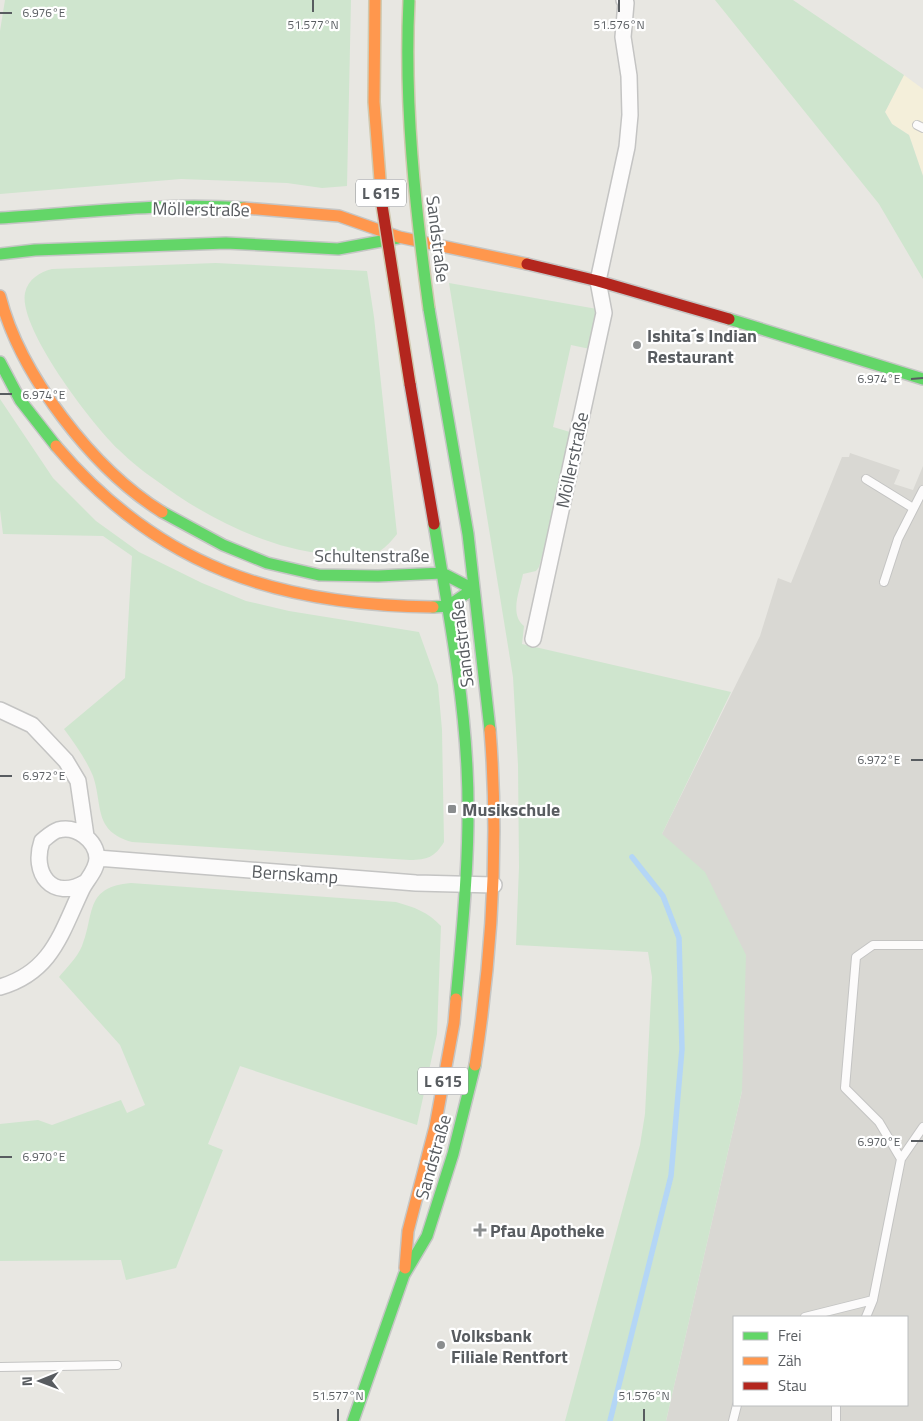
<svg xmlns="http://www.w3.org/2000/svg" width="923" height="1421" font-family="'Titillium Web',sans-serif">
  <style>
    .commercial { fill: #f4efda }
    .industrial { fill: #d9d8d3; fill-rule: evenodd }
    .green { fill: #cfe5ce }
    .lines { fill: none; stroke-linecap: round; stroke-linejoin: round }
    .stream { stroke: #b4d6f6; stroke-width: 5.5 }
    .lane-casing { stroke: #c4c4c3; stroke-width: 10 }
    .street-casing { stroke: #c4c4c3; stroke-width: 18 }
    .fast-casing { stroke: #c5c6c5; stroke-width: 14 }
    .slow-casing { stroke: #c5c6c5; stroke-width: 14 }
    .jam-casing { stroke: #c5c6c5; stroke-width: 14 }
    .lane { stroke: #fcfbfb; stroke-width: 8 }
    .street { stroke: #fcfbfb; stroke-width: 15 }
    .fast { stroke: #63d668; stroke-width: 11 }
    .slow { stroke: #ff974d; stroke-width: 11 }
    .jam { stroke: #b3261e; stroke-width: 11 }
    .fast-bridge-casing { stroke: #d0c9b0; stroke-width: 14; stroke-linecap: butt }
    .slow-bridge-casing { stroke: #d0c9b0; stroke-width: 14; stroke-linecap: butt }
    .jam-bridge-casing { stroke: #d0c9b0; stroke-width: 14; stroke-linecap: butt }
    .fast-bridge { stroke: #63d668; stroke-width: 11 }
    .slow-bridge { stroke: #ff974d; stroke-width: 11 }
    .jam-bridge { stroke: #b3261e; stroke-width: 11 }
    .ticks { fill: none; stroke: #585c60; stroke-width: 2 }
    .poi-dot { fill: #8a8d8e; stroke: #fff; stroke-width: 2 }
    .labels { text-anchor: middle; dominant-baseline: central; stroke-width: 4.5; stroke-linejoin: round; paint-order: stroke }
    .shield { fill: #fff; stroke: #8a8d90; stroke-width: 1 }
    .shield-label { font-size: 16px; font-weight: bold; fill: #585c60 }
    .street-label { font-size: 18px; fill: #585c60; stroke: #fff }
    .poi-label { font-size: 18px; font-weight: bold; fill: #585c60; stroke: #fff; text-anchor: start }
    .ticks-label { font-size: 12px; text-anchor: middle; fill: #585c60; stroke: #fff; stroke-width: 4.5; stroke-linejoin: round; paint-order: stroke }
  </style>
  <rect width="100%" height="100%" fill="#e8e7e2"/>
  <path class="commercial" d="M 904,75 L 923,89 L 923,176 L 909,135 L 892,124 L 885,112 Z"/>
  <path class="industrial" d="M 850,453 L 900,470 L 894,484 L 913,490 L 923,466 L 923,1421 L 666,1421 L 742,1091 L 662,834 L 760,636 L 778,578 L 791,583 L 842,457 L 849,457 ZM 734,1317 L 907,1317 L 907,1405 L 734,1405 Z"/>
  <path class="green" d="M 5,0 L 351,0 L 347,186 L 322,188 L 287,183 L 181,179 L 0,194 L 0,31 Z
    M 715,0 L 793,0 L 904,75 L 885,112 L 892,124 L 909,135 L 923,176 L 923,279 L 879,204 Z
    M 216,263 L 367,271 L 374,317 L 397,534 C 374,564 361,557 326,554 C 266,548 205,517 157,481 C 144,472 130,461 119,450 C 93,426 18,328 25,293 C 28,279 40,272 52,269 Z
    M 449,283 L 597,309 L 598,312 L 590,349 L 571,345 L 553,427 L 570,432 L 554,512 L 539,567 L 536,571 L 523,574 C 520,590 509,614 524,626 L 522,644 L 731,692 L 662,834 L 705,872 L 746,955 L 742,1091 L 666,1421 L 565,1421 L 640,1145 L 645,1114 L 652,977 L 648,952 L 516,945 L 519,867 L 518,765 L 513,677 Z
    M 0,399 L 53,478 L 96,521 L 139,552 L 202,583 L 246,601 L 289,611 L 419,632 L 438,685 L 442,730 L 444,842 C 435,857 427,860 410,860 L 132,842 C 93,831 103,805 93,776 C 86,759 75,744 64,729 L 125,678 L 132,556 L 103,536 L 3,534 L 0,510 Z
    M 131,883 L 396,902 C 414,907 428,912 441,926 L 437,1034 L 417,1125 L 240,1066 L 208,1144 L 223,1150 L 176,1268 L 126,1280 L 121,1260 L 0,1261 L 0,1124 L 38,1120 L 52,1125 L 121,1100 L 127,1113 L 145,1105 L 120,1045 L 59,977 C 67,967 77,958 82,946 C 95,914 84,887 131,883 Z"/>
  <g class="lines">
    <path class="stream" d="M 610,1421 L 671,1176 L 682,1049 L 679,938 L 663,896 L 632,857"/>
    <defs>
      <path id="lane" d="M 917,125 L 923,128
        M 866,479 L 913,508
        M 884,582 L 898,539 L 923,490
        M 901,1159 L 923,1127
        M 805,1317 L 873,1300 L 901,1159 L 879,1122 L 845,1088 L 856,957 L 873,945 L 923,945
        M 866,1317 L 873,1300
        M 0,1367 L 117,1365
        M 733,1421 L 737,1405
        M 836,1421 L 836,1405"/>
      <path id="street" d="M 533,639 L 604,313 L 598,281 L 627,147 L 630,115 L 629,76 L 623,37 L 626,3 L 624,0
        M 0,710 L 32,725 L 66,761 L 78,781 L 86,836
        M 97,858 L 416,883 L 494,885
        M 0,987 C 52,972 61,933 82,889 C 87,879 97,870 97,858 C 96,840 76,825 58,830 C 52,832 47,837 42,841 C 31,873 52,902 86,882"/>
      <path id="fast" d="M 0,218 C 80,213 164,202 244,208
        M 0,254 L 35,250 L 226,243 L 338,249 L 398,238
        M 429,309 L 468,534 L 490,730
        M 729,319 L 923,379
        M 0,362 L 20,400 L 56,446
        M 162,512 L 223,545 L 267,563 L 319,575 L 378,576 L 442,573 L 473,589 L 448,606 L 433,607
        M 434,524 C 447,605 463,686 467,768 C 471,844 463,923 456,999
        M 353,1421 L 404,1275 L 427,1236 L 453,1154 L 475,1065"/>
      <path id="slow" d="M 244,208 L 339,216 L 399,237 L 527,264
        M 0,296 C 20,375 93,469 162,512
        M 56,446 C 159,567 277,605 433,607
        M 475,1065 C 492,955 499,843 490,730
        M 405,1268 L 408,1231 L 435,1127 L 454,1023 L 456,999"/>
      <path id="jam" d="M 527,264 L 598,281 L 729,319
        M 410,384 L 434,524"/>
    </defs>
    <use href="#lane" class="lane-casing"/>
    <use href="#street" class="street-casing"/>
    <use href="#fast" class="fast-casing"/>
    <use href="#slow" class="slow-casing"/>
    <use href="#jam" class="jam-casing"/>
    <use href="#lane" class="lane"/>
    <use href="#street" class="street"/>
    <use href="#fast" class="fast"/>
    <use href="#slow" class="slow"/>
    <use href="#jam" class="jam"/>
    <defs>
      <path id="fast-bridge" d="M 409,0 C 404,104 415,206 429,309"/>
      <path id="slow-bridge" d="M 375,0 L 374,102 L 382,205"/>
      <path id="jam-bridge" d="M 382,205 L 410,384"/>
    </defs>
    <use href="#fast-bridge" class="fast-bridge-casing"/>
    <use href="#slow-bridge" class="slow-bridge-casing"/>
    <use href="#jam-bridge" class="jam-bridge-casing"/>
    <use href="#fast-bridge" class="fast-bridge"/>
    <use href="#slow-bridge" class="slow-bridge"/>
    <use href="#jam-bridge" class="jam-bridge"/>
  </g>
  <path class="ticks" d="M 313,0 L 313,12M 619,0 L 619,12M 0,13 L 12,13M 911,379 L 923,378M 0,394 L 12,394M 911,760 L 923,760M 0,776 L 12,776M 911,1141 L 923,1141M 0,1157 L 12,1157M 338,1409 L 338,1421M 644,1409 L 644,1421"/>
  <g class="poi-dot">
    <circle cx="637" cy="345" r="5"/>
    <rect x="447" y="804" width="10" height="10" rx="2.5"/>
    <path d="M477.5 1222.5h5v5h5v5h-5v5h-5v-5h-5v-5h5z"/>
    <circle cx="441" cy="1345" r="5"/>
  </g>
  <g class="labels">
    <g class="shield">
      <rect x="356" y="179.5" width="50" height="27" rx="4"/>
      <rect x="418" y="1067.5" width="50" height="27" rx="4"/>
    </g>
    <g class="shield-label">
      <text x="381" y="193">L 615</text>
      <text x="443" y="1081">L 615</text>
    </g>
    <g class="street-label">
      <text transform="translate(201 209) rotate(1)">Möllerstraße</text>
      <text transform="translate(438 239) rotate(83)">Sandstraße</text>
      <text transform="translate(572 460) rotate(-78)">Möllerstraße</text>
      <text x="372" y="555">Schultenstraße</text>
      <text transform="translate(462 644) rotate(-97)">Sandstraße</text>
      <text transform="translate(295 874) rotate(4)">Bernskamp</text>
      <text transform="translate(433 1157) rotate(-74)">Sandstraße</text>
    </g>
    <g class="poi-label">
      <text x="647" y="335">Ishita´s Indian<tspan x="647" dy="21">Restaurant</tspan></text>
      <text x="462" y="809">Musikschule</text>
      <text x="490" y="1230">Pfau Apotheke</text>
      <text x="451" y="1335">Volksbank<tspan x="451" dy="21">Filiale Rentfort</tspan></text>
    </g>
  </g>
  <g class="ticks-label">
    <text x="44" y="17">6.976°E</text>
    <text x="313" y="29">51.577°N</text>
    <text x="619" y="29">51.576°N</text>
    <text x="879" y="383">6.974°E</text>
    <text x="44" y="399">6.974°E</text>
    <text x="879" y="764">6.972°E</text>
    <text x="44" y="780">6.972°E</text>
    <text x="879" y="1146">6.970°E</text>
    <text x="44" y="1161">6.970°E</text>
    <text x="338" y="1400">51.577°N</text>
    <text x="644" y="1400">51.576°N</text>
  </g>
  <rect x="733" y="1316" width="175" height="90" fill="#ffffff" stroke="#bcbebf"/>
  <rect x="743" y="1332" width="25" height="8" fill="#63d668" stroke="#bcbebf"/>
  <text x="778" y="1341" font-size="15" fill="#585c60">Frei</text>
  <rect x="743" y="1357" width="25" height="8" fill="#ff974d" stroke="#bcbebf"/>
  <text x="778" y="1366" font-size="15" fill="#585c60">Zäh</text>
  <rect x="743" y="1382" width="25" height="8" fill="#b3261e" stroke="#bcbebf"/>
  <text x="778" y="1391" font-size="15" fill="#585c60">Stau</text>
  <g transform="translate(40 1381) rotate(269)" stroke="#ffffff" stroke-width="4" paint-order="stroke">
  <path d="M0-4L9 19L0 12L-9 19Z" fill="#585c60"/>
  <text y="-8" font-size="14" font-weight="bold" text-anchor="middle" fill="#585c60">N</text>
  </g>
</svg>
